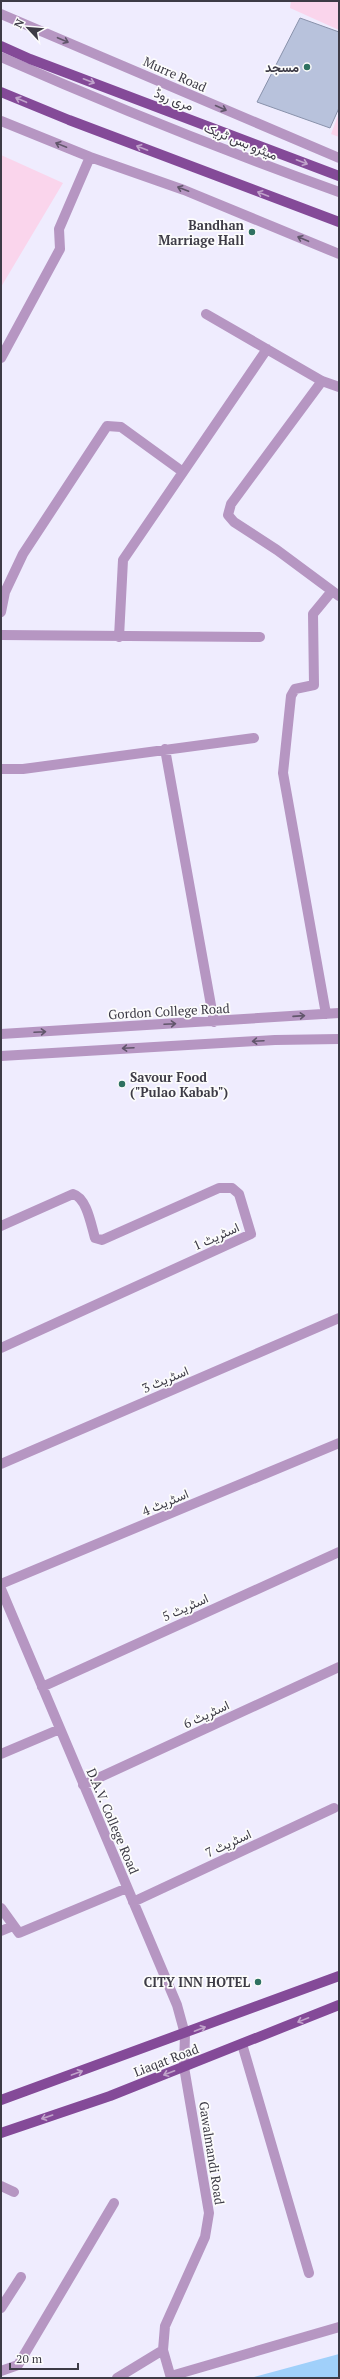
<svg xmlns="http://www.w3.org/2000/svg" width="340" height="2379" font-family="'PT Serif',Vazirmatn,serif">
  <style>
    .green { fill: #fad5ec }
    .water { fill: #a0d0fa }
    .building { fill: #b8c2dc; stroke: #8992ab }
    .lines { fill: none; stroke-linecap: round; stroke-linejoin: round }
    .minor { stroke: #b696c2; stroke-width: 10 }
    .major { stroke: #844a98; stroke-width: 10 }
    .oneway { stroke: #61566b }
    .oneway2 { stroke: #c0a3ca }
    .poi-dot { fill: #2f7161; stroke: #fcfcfc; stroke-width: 1.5 }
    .labels { text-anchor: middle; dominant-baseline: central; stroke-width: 3.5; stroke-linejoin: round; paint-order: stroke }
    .poi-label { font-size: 13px; font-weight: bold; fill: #3d3b46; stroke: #fcfcfc; text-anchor: end }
    .street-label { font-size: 13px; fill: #3d3b46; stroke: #fcfcfc }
  </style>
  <rect width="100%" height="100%" fill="#efecfe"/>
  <path class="green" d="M 291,1 L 339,1 L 339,30 L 290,8 Z
    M 339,113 L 339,137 L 331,134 Z
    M 1,155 L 63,183 L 1,287 Z"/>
  <path class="water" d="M 339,2354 L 339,2378 L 250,2378 Z"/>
  <path class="building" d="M 300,18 L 339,32 L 339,108 L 330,128 L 257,102 Z"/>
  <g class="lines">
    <path class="minor" d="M 1,14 L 339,158
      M 1,57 C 112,106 225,151 339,192
      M 1,121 L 90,157 L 184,190 L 339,254
      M 206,314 L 322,381 L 339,387
      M 1,358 L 60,249 L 59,229 L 90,157
      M 322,381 L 231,504 L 228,515 L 234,522 L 277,550 L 339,596
      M 1,612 L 5,592 L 23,554 L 107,426 L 121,427 L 183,472
      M 1,635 L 260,637
      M 119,637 L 123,560 L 267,349
      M 165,749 L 214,1022
      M 1,769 L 23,769 L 254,738
      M 326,1014 L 283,773 L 291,696 L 295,689 L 314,685 L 313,614 L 332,591
      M 1,1034 L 339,1013
      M 1,1056 L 275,1040 L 339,1039
      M 1,1226 L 73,1194 C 87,1198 91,1225 95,1238 L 102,1240 L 219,1188 L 232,1188 L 239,1194 L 251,1234 L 1,1348
      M 1,1464 L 339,1318
      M 1,1584 L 339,1443
      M 1,1589 L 177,2005 L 185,2034 L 184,2067 L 209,2213 L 205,2237 L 165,2326 L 163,2350 L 171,2378
      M 42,1687 L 339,1552
      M 1,1754 L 60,1729
      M 83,1785 L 339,1667
      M 133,1902 L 334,1808
      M 1,1908 L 19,1933 L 127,1888
      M 1,1931 L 13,1926
      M 242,2044 L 309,2273
      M 1,2186 L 14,2192
      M 1,2308 L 21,2277
      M 1,2371 L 18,2365 L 114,2203
      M 171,2376 L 339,2327
      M 117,2378 L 163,2350"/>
    <path class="major" d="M 1,46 L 30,59 L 339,176
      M 1,92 L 69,120 L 339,222
      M 1,2100 L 339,1976
      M 1,2133 L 110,2096 L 339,2005"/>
  </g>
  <defs><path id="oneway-shaft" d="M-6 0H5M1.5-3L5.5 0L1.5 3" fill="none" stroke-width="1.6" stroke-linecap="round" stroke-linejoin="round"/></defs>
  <g class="oneway">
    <use href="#oneway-shaft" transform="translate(63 40) rotate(23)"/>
    <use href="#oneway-shaft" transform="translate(221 108) rotate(24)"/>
    <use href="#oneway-shaft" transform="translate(61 145) rotate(-158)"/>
    <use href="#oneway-shaft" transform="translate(183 189) rotate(-159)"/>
    <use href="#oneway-shaft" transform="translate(303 239) rotate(-157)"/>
    <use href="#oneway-shaft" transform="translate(299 1016) rotate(-4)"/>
    <use href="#oneway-shaft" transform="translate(170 1024) rotate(-3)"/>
    <use href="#oneway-shaft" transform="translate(40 1032) rotate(-3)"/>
    <use href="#oneway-shaft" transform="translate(258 1041) rotate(177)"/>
    <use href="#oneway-shaft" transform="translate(128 1048) rotate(177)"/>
  </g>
  <g class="oneway2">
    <use href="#oneway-shaft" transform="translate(89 81) rotate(21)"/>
    <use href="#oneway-shaft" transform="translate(21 100) rotate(-157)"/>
    <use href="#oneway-shaft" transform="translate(142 148) rotate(-159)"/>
    <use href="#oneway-shaft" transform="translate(302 162) rotate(21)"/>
    <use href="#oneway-shaft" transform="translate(263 194) rotate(-159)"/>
    <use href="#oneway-shaft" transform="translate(303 2020) rotate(158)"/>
    <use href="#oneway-shaft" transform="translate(200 2029) rotate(-21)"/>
    <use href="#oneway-shaft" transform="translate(77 2073) rotate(-20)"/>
    <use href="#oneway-shaft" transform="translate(169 2073) rotate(159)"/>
    <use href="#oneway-shaft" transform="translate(47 2117) rotate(161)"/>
  </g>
  <g class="poi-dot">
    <circle cx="307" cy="67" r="4"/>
    <circle cx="252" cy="232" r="4"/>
    <circle cx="122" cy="1084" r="4"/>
    <circle cx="258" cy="1982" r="4"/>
  </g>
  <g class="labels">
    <g class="poi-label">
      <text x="299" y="67">مسجد</text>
      <text x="244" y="225">Bandhan<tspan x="244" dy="15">Marriage Hall</tspan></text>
      <text x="130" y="1077" text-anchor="start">Savour Food<tspan x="130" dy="15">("Pulao Kabab")</tspan></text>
      <text x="250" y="1982">CITY INN HOTEL</text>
    </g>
    <g class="street-label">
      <text transform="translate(175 74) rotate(24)">Murre Road</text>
      <text transform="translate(174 99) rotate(21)">مری روڈ</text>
      <text transform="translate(241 141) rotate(22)">میٹرو بس ٹریک</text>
      <text transform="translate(169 1011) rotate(-3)">Gordon College Road</text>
      <text transform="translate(216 1236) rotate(-24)">اسٹریٹ 1</text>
      <text transform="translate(165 1379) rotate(-23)">اسٹریٹ 3</text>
      <text transform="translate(165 1502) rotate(-23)">اسٹریٹ 4</text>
      <text transform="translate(185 1607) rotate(-24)">اسٹریٹ 5</text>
      <text transform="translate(206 1714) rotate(-25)">اسٹریٹ 6</text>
      <text transform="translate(113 1821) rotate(67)">D.A.V. College Road</text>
      <text transform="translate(228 1843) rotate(-25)">اسٹریٹ 7</text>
      <text transform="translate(166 2060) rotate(-21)">Liaqat Road</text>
      <text transform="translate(212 2153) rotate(81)">Gawalmandi Road</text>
    </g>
  </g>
  <rect width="340" height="2379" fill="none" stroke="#3d3b46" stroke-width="4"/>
  <g transform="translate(28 28) rotate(296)" stroke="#fcfcfc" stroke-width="3" paint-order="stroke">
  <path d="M0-3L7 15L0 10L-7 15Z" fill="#3d3b46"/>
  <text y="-6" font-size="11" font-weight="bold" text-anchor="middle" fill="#3d3b46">N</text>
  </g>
  <path d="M10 2363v6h68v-6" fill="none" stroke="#3d3b46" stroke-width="2"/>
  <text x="16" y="2363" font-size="12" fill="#3d3b46" stroke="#fcfcfc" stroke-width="3" paint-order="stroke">20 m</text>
</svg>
